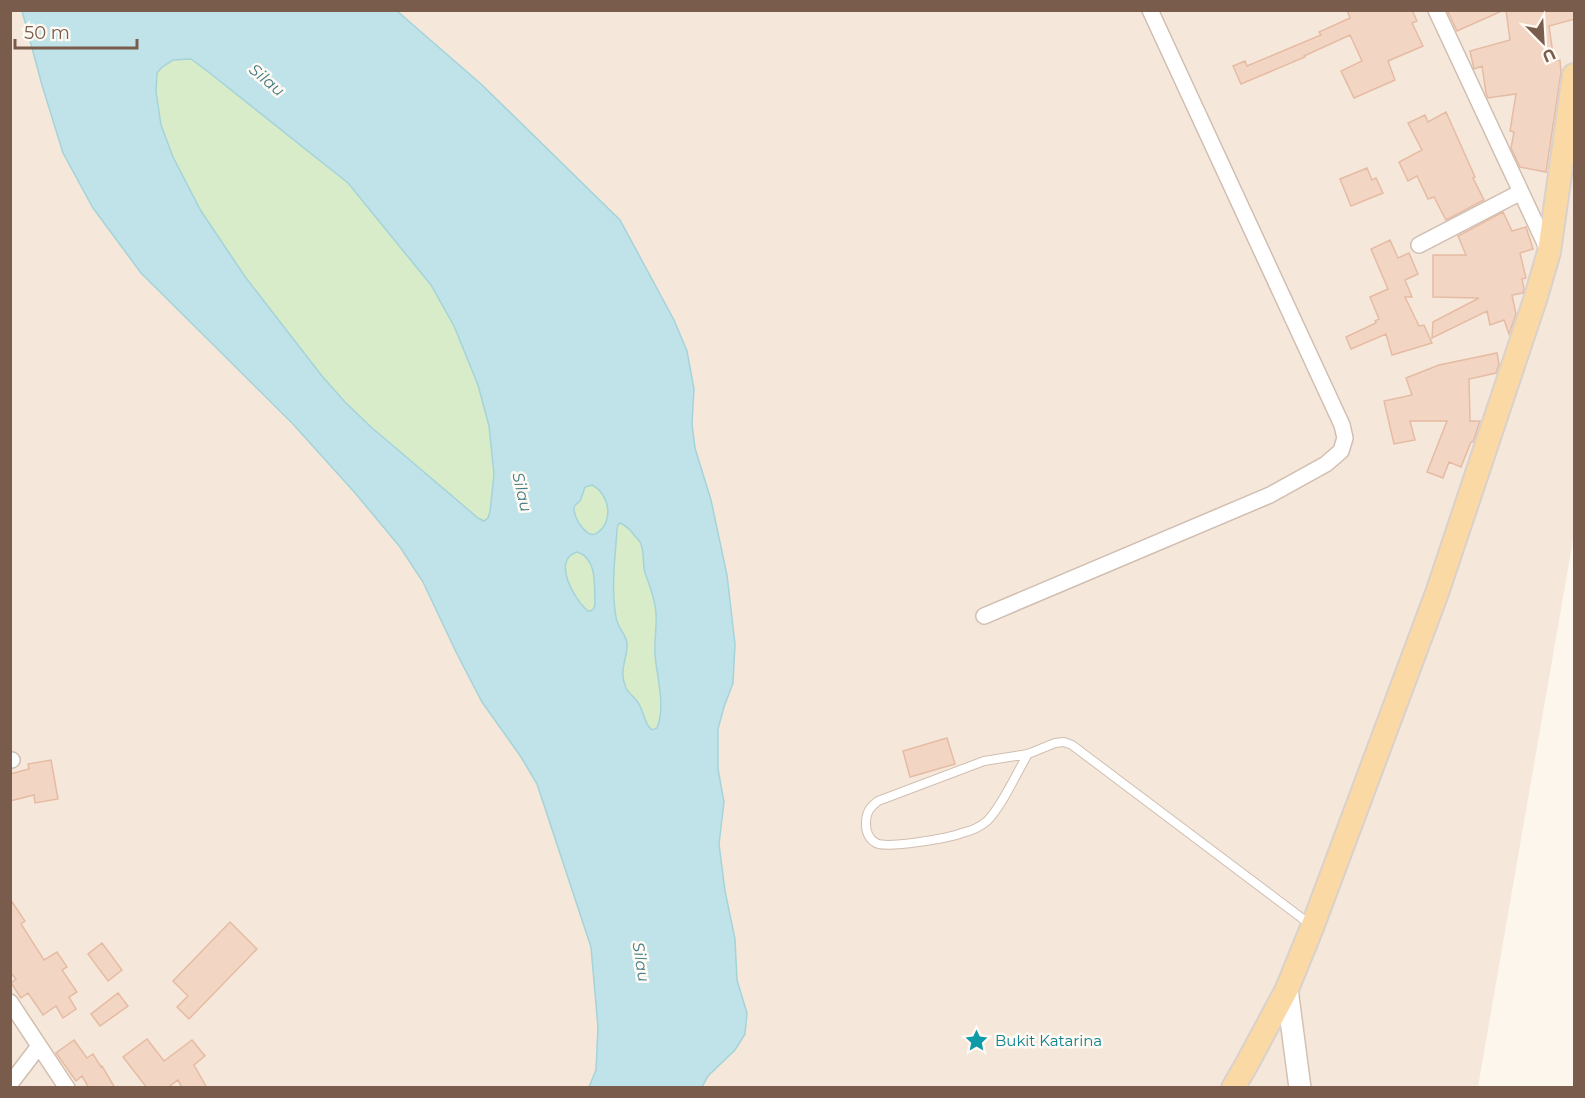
<svg xmlns="http://www.w3.org/2000/svg" width="1585" height="1098" font-family="Montserrat,sans-serif">
  <style>
    .residential { fill: #f5e8da }
    .green { fill: #d8ecc9 }
    .water { fill: #bfe3e8; stroke: #a5d3da; stroke-width: 1.5; fill-rule: evenodd }
    .building { fill: #f3d5c3; stroke: #e6bba3; stroke-width: 1.5 }
    .lines { fill: none; stroke-linecap: round; stroke-linejoin: round }
    .lane-casing { stroke: #d1beb0; stroke-width: 10 }
    .street-casing { stroke: #d1beb0; stroke-width: 18 }
    .secondary-casing { stroke: #d6c0b0; stroke-width: 24 }
    .primary-casing { stroke: #dad1cd; stroke-width: 26 }
    .lane { stroke: #fff; stroke-width: 8 }
    .street { stroke: #fff; stroke-width: 15 }
    .secondary { stroke: #fff; stroke-width: 21 }
    .primary { stroke: #fbd9a5; stroke-width: 22 }
    .labels { text-anchor: middle; dominant-baseline: central; stroke-width: 5; stroke-linejoin: round; paint-order: stroke }
    .culture-label { font-size: 15px; fill: #0d838f; stroke: #fffaf3; text-anchor: start }
    .water-label { font-size: 16px; font-style: italic; fill: #437c86; stroke: #fffaf3 }
  </style>
  <rect width="100%" height="100%" fill="#fdf6ec"/>
  <path class="residential" d="M 10,11 L 1574,11 L 1574,534 L 1478,1087 L 11,1087 Z"/>
  <path class="green" d="M 191,59 L 211,74 L 348,183 L 431,285 L 454,326 L 478,385 L 489,426 L 494,474 L 490,512 L 488,518 L 484,521 L 478,518 L 371,427 L 345,402 L 322,376 L 246,278 L 201,211 L 173,157 L 161,125 L 156,91 L 157,73 L 162,67 L 173,60 Z
    M 592,485 C 610,494 614,522 597,533 C 587,539 573,516 574,508 C 575,504 577,504 580,501 C 582,497 583,492 585,487 Z
    M 620,523 L 625,525 L 640,542 L 654,594 L 656,615 L 654,651 L 660,688 L 661,709 L 659,721 L 657,728 L 652,730 C 645,725 645,718 642,710 C 636,699 626,691 624,678 C 621,666 627,654 626,641 C 625,634 618,628 616,620 C 613,605 613,535 620,523 Z
    M 577,552 C 598,558 594,587 595,604 C 594,609 593,611 588,611 C 575,601 551,560 577,552 Z"/>
  <path class="water" d="M 22,11 L 397,11 L 481,84 L 620,220 L 674,320 L 687,351 L 694,389 L 692,424 L 695,448 L 711,500 L 727,575 L 735,644 L 733,683 L 724,707 L 718,729 L 718,769 L 724,802 L 719,844 L 725,891 L 735,939 L 737,980 L 747,1013 L 745,1034 L 735,1050 L 708,1076 L 702,1087 L 589,1087 L 596,1070 L 598,1027 L 591,947 L 537,784 L 521,757 L 482,702 L 457,654 L 423,582 L 400,547 L 356,494 L 292,423 L 141,273 L 93,208 L 63,153 L 42,85 ZM 191,59 L 211,74 L 348,183 L 431,285 L 454,326 L 478,385 L 489,426 L 494,474 L 490,512 L 488,518 L 484,521 L 478,518 L 371,427 L 345,402 L 322,376 L 246,278 L 201,211 L 173,157 L 161,125 L 156,92 L 157,73 L 162,67 L 173,60 ZM 592,485 C 610,494 614,522 597,533 C 587,540 573,517 574,508 C 575,504 577,504 580,501 C 582,497 583,492 585,487 ZM 620,523 C 625,525 627,527 631,531 C 633,534 637,538 640,542 C 645,551 642,563 645,573 C 650,587 655,598 656,613 C 657,627 654,641 655,655 C 657,679 666,704 657,728 L 652,730 C 644,724 645,715 640,706 C 637,699 630,695 626,688 C 618,669 628,659 627,643 C 626,634 617,627 616,617 C 611,589 615,558 617,530 L 618,525 ZM 577,552 C 598,558 594,587 595,604 C 594,609 593,611 588,611 C 575,601 551,560 577,552 Z"/>
  <path class="building" d="M 1347,10 L 1412,10 L 1417,21 L 1412,23 L 1423,46 L 1388,61 L 1395,80 L 1354,98 L 1341,71 L 1362,61 L 1350,35 L 1304,56 L 1305,57 L 1241,84 L 1233,66 L 1245,61 L 1247,66 L 1321,35 L 1319,32 L 1350,18 Z
    M 1447,10 L 1504,10 L 1457,31 Z
    M 1506,10 L 1575,10 L 1575,19 L 1549,26 L 1554,61 L 1560,60 L 1561,72 L 1546,172 L 1520,167 L 1511,148 L 1514,132 L 1510,131 L 1516,94 L 1488,98 L 1486,93 L 1482,66 L 1474,69 L 1470,51 L 1510,40 Z
    M 1446,112 L 1475,177 L 1473,178 L 1484,200 L 1446,220 L 1434,197 L 1428,199 L 1417,176 L 1408,181 L 1399,162 L 1422,150 L 1408,123 L 1425,115 L 1428,122 Z
    M 1367,168 L 1372,180 L 1376,178 L 1383,193 L 1351,206 L 1340,179 Z
    M 1503,212 L 1512,231 L 1526,227 L 1533,249 L 1520,253 L 1526,278 L 1522,279 L 1524,289 L 1523,293 L 1512,295 L 1516,314 L 1509,334 L 1504,320 L 1490,325 L 1487,311 L 1432,338 L 1433,322 L 1479,298 L 1433,297 L 1433,255 L 1466,255 L 1458,236 Z
    M 1390,240 L 1398,258 L 1409,253 L 1418,274 L 1405,280 L 1412,297 L 1405,297 L 1419,326 L 1424,325 L 1432,343 L 1392,355 L 1386,334 L 1351,349 L 1346,337 L 1376,323 L 1375,321 L 1379,319 L 1370,297 L 1388,289 L 1371,249 Z
    M 1497,353 L 1499,364 L 1496,373 L 1469,379 L 1470,421 L 1480,421 L 1473,442 L 1471,442 L 1461,467 L 1449,462 L 1443,478 L 1427,472 L 1447,421 L 1410,421 L 1415,440 L 1394,444 L 1384,401 L 1412,395 L 1406,378 L 1439,365 Z
    M 947,738 L 955,764 L 910,777 L 903,751 Z
    M 51,760 L 58,799 L 35,803 L 34,795 L 10,801 L 10,774 L 29,769 L 28,764 Z
    M 10,899 L 25,921 L 21,924 L 44,960 L 57,952 L 67,967 L 62,970 L 77,992 L 69,997 L 76,1009 L 63,1018 L 56,1006 L 43,1015 L 28,993 L 21,998 L 11,983 L 16,979 L 10,972 Z
    M 230,922 L 257,949 L 189,1019 L 177,1007 L 188,996 L 173,981 Z
    M 102,943 L 122,970 L 108,981 L 88,954 Z
    M 118,993 L 128,1006 L 100,1026 L 91,1014 Z
    M 147,1039 L 164,1061 L 192,1040 L 205,1056 L 194,1065 L 207,1088 L 182,1088 L 178,1080 L 167,1088 L 147,1088 L 123,1057 Z
    M 74,1040 L 87,1058 L 93,1054 L 101,1067 L 102,1066 L 115,1088 L 89,1088 L 82,1076 L 76,1081 L 56,1053 Z"/>
  <g class="lines">
    <defs>
      <path id="lane" d="M 1028,754 C 1017,772 1001,808 987,821 C 980,827 971,831 962,833 C 949,838 887,849 876,843 C 869,839 866,832 866,824 C 866,813 869,808 878,801 L 984,761 L 1028,754 L 1055,743 L 1064,742 L 1072,745 L 1311,925"/>
      <path id="street" d="M 1436,10 L 1549,252
        M 1419,245 L 1521,192
        M 984,616 L 1270,495 L 1326,464 L 1341,451 L 1345,438 L 1342,425 L 1150,10
        M 10,760 L 12,760
        M 10,1002 L 67,1088
        M 10,1084 L 39,1046"/>
      <path id="secondary" d="M 1287,989 L 1300,1088"/>
      <path id="primary" d="M 1233,1088 L 1248,1062 L 1287,989 L 1313,925 L 1437,593 L 1535,300 L 1549,252 L 1574,75"/>
    </defs>
    <use href="#lane" class="lane-casing"/>
    <use href="#street" class="street-casing"/>
    <use href="#secondary" class="secondary-casing"/>
    <use href="#primary" class="primary-casing"/>
    <use href="#lane" class="lane"/>
    <use href="#street" class="street"/>
    <use href="#secondary" class="secondary"/>
    <use href="#primary" class="primary"/>
  </g>
  <defs>
    <symbol id="sight-bare" viewBox="-9 -9 18 18"><path d="M0-6L1.8-2.2L6-1.7L2.9 1.2L3.7 5.4L0 3.3L-3.7 5.4L-2.9 1.2L-6-1.7L-1.8-2.2Z" fill="#0f9aa8" stroke="#fffaf3" stroke-width="2.5" paint-order="stroke"/></symbol>
  </defs>
  <g fill-rule="evenodd">
    <use href="#sight-bare" x="960" y="1024" width="33" height="33"/>
  </g>
  <g class="labels">
    <g class="culture-label">
      <text x="995" y="1040">Bukit Katarina</text>
    </g>
    <g class="water-label">
      <text transform="translate(267 80) rotate(40)">Silau</text>
      <text transform="translate(522 492) rotate(77)">Silau</text>
      <text transform="translate(641 962) rotate(81)">Silau</text>
    </g>
  </g>
  <rect width="1585" height="1098" fill="none" stroke="#7a5c4d" stroke-width="24"/>
  <g transform="translate(1543 42) rotate(156)" stroke="#fffaf3" stroke-width="4.5" paint-order="stroke">
  <path d="M0-4.5L10 22L0 15L-10 22Z" fill="#7a5c4d"/>
  <text y="-9" font-size="16" font-weight="bold" text-anchor="middle" fill="#7a5c4d">U</text>
  </g>
  <path d="M15 39v9h122v-9" fill="none" stroke="#7a5c4d" stroke-width="3"/>
  <text x="24" y="39" font-size="18" fill="#7a5c4d" stroke="#fffaf3" stroke-width="4.5" paint-order="stroke">50 m</text>
</svg>
